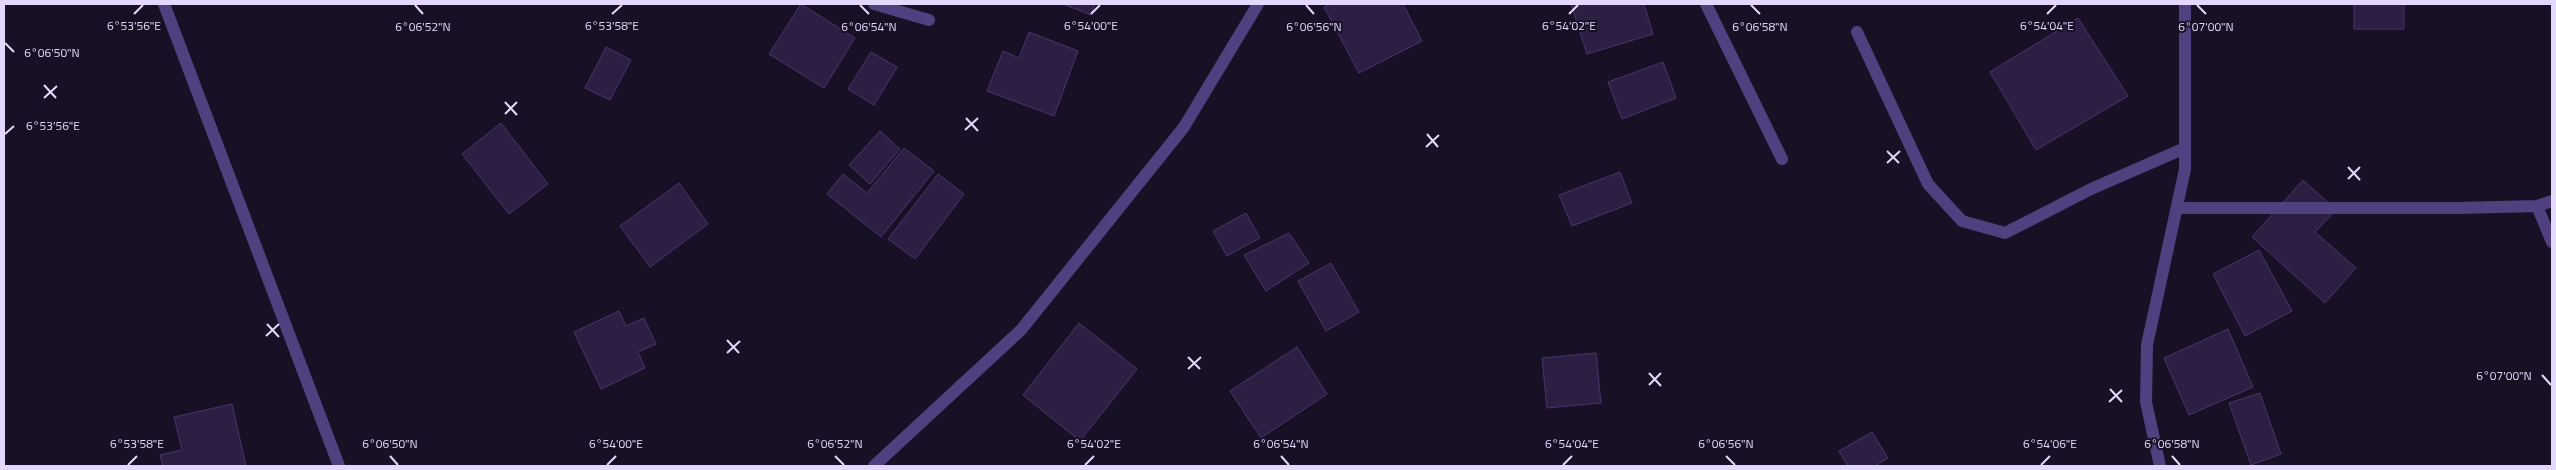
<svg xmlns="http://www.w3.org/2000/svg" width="2556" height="470" font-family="'Titillium Web',sans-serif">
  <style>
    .building { fill: #2d1f44; stroke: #4a336e }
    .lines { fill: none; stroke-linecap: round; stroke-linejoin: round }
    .street { stroke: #4f4080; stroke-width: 12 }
    .ticks { fill: none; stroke: #e3d8fc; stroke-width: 2 }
    .ticks-label { font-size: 12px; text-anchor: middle; fill: #e3d8fc; stroke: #181125; stroke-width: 4; stroke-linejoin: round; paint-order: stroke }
  </style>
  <rect width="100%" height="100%" fill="#181125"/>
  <path class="building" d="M 801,4 L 855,38 L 824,88 L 769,54 Z
    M 1063,4 L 1095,4 L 1091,15 Z
    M 1330,4 L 1403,4 L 1422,41 L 1359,73 L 1324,7 Z
    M 1571,4 L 1644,4 L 1653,34 L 1587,54 Z
    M 2354,4 L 2404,4 L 2404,29 L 2354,29 Z
    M 2078,18 L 2128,96 L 2036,150 L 1990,72 Z
    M 1029,32 L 1078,51 L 1054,116 L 987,91 L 1003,51 L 1019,58 Z
    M 606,47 L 631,60 L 610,100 L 585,88 Z
    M 871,52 L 897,67 L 874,105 L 848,89 Z
    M 1663,62 L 1676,98 L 1622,119 L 1608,82 Z
    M 501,123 L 548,184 L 509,214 L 462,154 Z
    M 880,131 L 900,149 L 870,184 L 849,165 Z
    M 904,148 L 934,171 L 881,237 L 827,194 L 843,174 L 867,193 Z
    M 1620,172 L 1632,203 L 1572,226 L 1559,195 Z
    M 938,174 L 964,194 L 915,259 L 888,239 Z
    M 2303,180 L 2336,210 L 2315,232 L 2356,268 L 2325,303 L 2252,237 Z
    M 679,183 L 708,224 L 650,267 L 620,226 Z
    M 1246,213 L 1260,238 L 1227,256 L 1213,231 Z
    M 1289,233 L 1309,263 L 1266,291 L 1244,255 Z
    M 2259,250 L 2292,311 L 2245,336 L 2213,274 Z
    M 1331,263 L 1359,312 L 1326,331 L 1298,281 Z
    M 619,311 L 626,326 L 644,318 L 656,344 L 638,352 L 645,368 L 601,389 L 574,332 Z
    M 1079,323 L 1137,369 L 1080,441 L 1023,395 Z
    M 2228,329 L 2253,387 L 2189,415 L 2164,358 Z
    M 1297,347 L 1327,394 L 1261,438 L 1230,391 Z
    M 1596,353 L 1601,403 L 1547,408 L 1542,358 Z
    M 2260,393 L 2281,454 L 2251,465 L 2229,403 Z
    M 232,404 L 246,466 L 163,466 L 160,455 L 182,450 L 174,417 Z
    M 1872,432 L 1888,458 L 1875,466 L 1848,466 L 1839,451 Z"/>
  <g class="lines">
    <path class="street" d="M 164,4 L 339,466
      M 874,4 L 929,20
      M 1706,4 L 1782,159
      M 1857,32 L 1928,184 L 1962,221 L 2005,233 L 2091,189 L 2185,148
      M 2537,206 L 2552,242
      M 2177,208 L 2458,208 L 2537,206 L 2552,201
      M 874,466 L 1021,330 L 1184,127 L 1258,4
      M 2160,466 L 2146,402 L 2147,345 L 2185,169 L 2185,4"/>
  </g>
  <path class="ticks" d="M 415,5 L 423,14M 860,5 L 869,14M 1306,5 L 1314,14M 1751,5 L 1760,14M 2197,5 L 2206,14M 134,14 L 143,5M 612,14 L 622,5M 1091,14 L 1100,5M 1569,14 L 1578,5M 2047,14 L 2056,5M 5,43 L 14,52M 44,85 L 56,98M 44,98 L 57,86M 505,102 L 517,115M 505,114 L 517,102M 966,118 L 978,131M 965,130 L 978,118M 5,134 L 14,126M 1427,134 L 1438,147M 1426,147 L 1439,135M 1887,151 L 1899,163M 1887,163 L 1900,151M 2348,167 L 2360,180M 2348,179 L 2360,167M 267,324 L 279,337M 266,336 L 279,324M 727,340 L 739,353M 727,353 L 740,341M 1188,357 L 1200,369M 1188,369 L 1201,357M 1649,373 L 1661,386M 2542,375 L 2551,385M 1649,385 L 1661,373M 2110,389 L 2122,402M 2109,402 L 2122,390M 390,456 L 398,465M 835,456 L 844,465M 1281,456 L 1289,465M 1726,456 L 1735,465M 2172,456 L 2180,465M 128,465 L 137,456M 607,465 L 616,456M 1085,465 L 1094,456M 1563,465 L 1572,456M 2041,465 L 2050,456"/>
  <g class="ticks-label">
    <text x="612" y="30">6°53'58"E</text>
    <text x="1091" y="30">6°54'00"E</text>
    <text x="1569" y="30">6°54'02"E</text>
    <text x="2047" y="30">6°54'04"E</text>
    <text x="134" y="30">6°53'56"E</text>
    <text x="1314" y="31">6°06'56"N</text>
    <text x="1760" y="31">6°06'58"N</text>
    <text x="2206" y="31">6°07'00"N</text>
    <text x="423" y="31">6°06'52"N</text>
    <text x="869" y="31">6°06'54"N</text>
    <text x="52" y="57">6°06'50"N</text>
    <text x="53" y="130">6°53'56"E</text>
    <text x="2504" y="380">6°07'00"N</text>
    <text x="390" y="448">6°06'50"N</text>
    <text x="835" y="448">6°06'52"N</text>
    <text x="1281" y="448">6°06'54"N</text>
    <text x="1726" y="448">6°06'56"N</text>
    <text x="2172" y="448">6°06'58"N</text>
    <text x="137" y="448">6°53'58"E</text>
    <text x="616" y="448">6°54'00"E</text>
    <text x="1094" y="448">6°54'02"E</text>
    <text x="1572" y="448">6°54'04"E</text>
    <text x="2050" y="448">6°54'06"E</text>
  </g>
  <rect width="2556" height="470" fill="none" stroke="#e3d8fc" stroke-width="10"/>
</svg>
